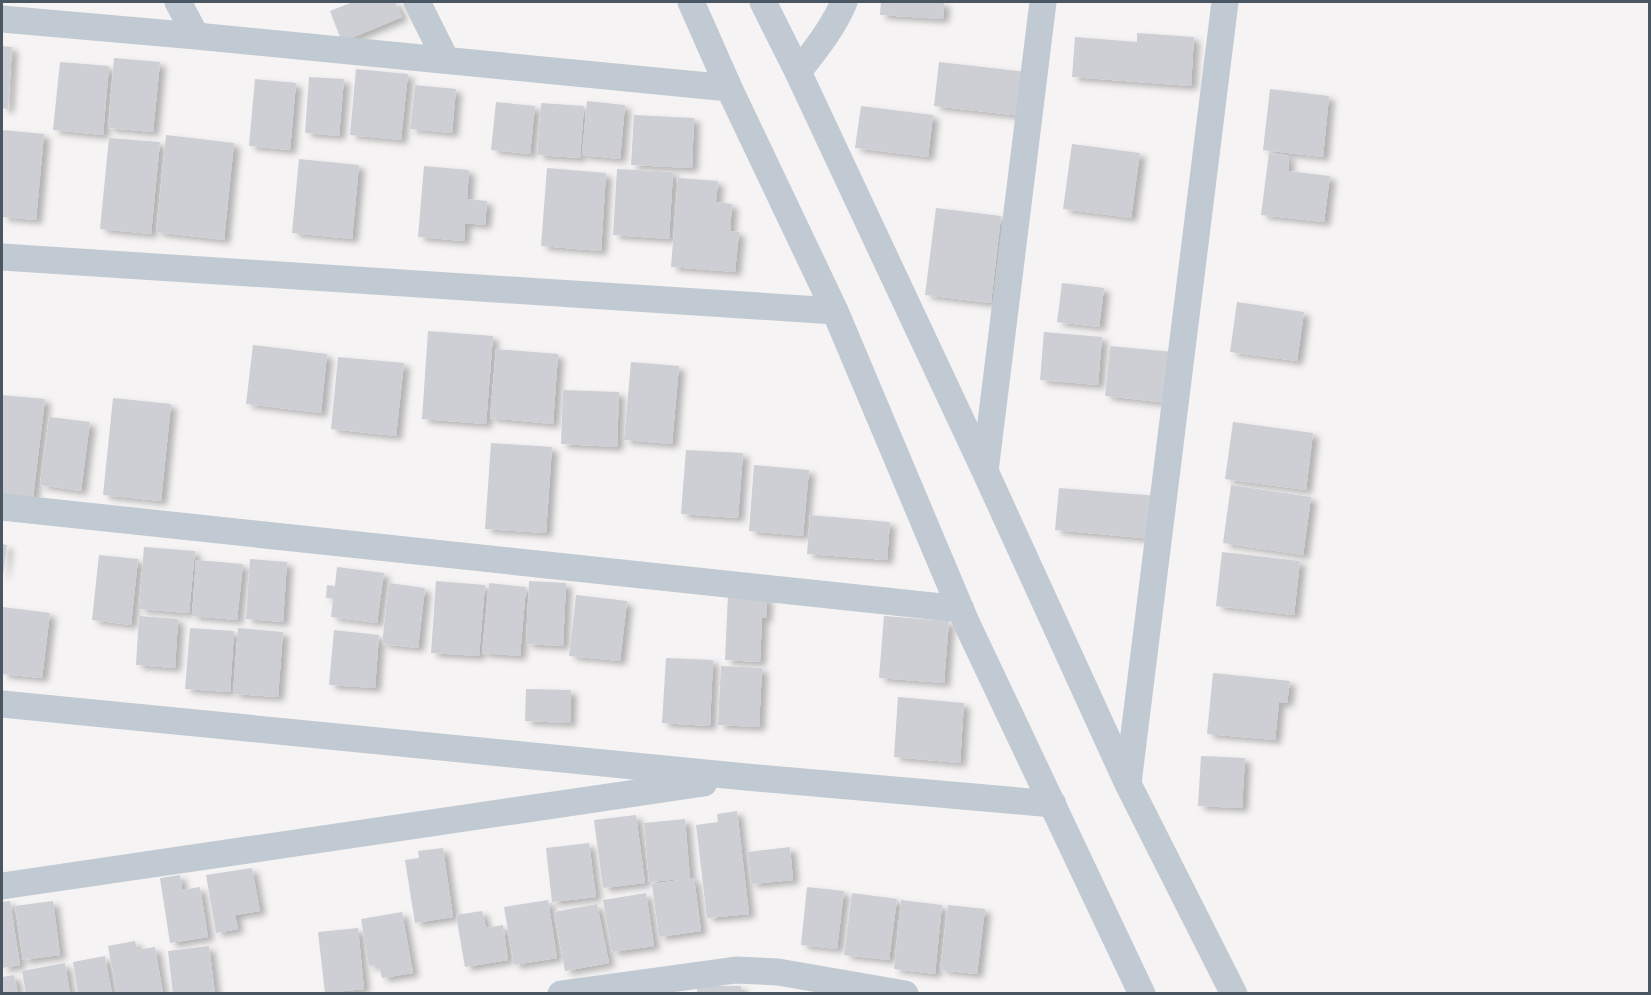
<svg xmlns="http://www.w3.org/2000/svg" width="1651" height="995" font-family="'DM Sans',sans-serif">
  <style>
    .building { fill: #cdcfd5; filter: url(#shadow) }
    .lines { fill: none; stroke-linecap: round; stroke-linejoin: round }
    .street { stroke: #c1cad2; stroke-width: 27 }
  </style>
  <defs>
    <filter id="shadow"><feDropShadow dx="6" dy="4" stdDeviation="3" flood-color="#0004"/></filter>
  </defs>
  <rect width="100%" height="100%" fill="#f5f3f3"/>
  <path class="building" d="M 353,2 L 395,2 L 402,17 L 342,42 L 330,11 Z
    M 881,2 L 944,2 L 943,19 L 880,15 Z
    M 1137,33 L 1194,37 L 1191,86 L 1072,77 L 1075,37 L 1137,42 Z
    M 2,46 L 12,47 L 8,109 L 2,108 Z
    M 114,58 L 160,62 L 153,132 L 108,128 Z
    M 60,62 L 109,66 L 103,135 L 53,130 Z
    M 939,62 L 1027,72 L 1023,116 L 934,106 Z
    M 356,69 L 408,74 L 401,140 L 350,135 Z
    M 309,77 L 344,79 L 339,136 L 305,133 Z
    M 255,79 L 296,83 L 290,150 L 249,146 Z
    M 415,85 L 456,89 L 452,133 L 410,129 Z
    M 1270,89 L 1329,96 L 1323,157 L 1263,150 Z
    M 587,101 L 625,105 L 620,159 L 582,155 Z
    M 496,102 L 535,106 L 530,154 L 491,150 Z
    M 541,103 L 584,106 L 580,158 L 537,155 Z
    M 861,106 L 933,115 L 928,157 L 855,148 Z
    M 634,115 L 694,118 L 692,168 L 631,165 Z
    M 2,130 L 44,134 L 36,220 L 2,217 Z
    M 166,135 L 234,143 L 224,240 L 156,232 Z
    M 109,138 L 160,142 L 151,234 L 100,229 Z
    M 1072,144 L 1140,153 L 1131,218 L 1063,209 Z
    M 1269,153 L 1289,156 L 1288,171 L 1330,176 L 1324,222 L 1261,215 Z
    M 299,159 L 359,165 L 352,239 L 292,233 Z
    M 424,166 L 469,170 L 467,199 L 487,201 L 485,225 L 465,223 L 464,241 L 418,237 Z
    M 547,168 L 606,173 L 601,251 L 541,246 Z
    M 617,169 L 673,172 L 669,239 L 613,235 Z
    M 678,178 L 718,181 L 716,202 L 732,204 L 730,231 L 739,232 L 735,272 L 671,267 Z
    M 936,208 L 1001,216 L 991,303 L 925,295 Z
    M 1062,283 L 1104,288 L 1099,327 L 1057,322 Z
    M 1237,302 L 1304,312 L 1297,361 L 1230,352 Z
    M 428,331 L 493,336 L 486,424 L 422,419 Z
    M 1044,332 L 1102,337 L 1098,385 L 1040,380 Z
    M 253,345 L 327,354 L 321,413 L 246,404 Z
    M 1110,346 L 1173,352 L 1168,403 L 1105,396 Z
    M 496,349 L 558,354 L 553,424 L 490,418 Z
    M 338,357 L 404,363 L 396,436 L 331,429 Z
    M 631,362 L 679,366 L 672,444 L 624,440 Z
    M 563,390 L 619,392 L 617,447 L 561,444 Z
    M 2,395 L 45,399 L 33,498 L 2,494 Z
    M 113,398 L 171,404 L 161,501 L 103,495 Z
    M 49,417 L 90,422 L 81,491 L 40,485 Z
    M 1233,422 L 1313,433 L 1306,490 L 1225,479 Z
    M 491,443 L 552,447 L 546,533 L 485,529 Z
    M 686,450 L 743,453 L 738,518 L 681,514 Z
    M 754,465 L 809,470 L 803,536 L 749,531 Z
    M 1231,485 L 1311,497 L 1303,555 L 1223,543 Z
    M 1059,488 L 1157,496 L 1153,539 L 1055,530 Z
    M 810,515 L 890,522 L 887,560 L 807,554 Z
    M 2,544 L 7,545 L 3,576 L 2,576 Z
    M 144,547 L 195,551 L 189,613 L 139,609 Z
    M 1222,552 L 1300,561 L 1294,615 L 1216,606 Z
    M 99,555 L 138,559 L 131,625 L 92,620 Z
    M 250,559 L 287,562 L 283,622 L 246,619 Z
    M 196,560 L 243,564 L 237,620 L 192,616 Z
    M 337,567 L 384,573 L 377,623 L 331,617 L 333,598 L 326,598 L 327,585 L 335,586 Z
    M 436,581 L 485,585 L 479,656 L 431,653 Z
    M 529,581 L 566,583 L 563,646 L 526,644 Z
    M 389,583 L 425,588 L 418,648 L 382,644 Z
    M 489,583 L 526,587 L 520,656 L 482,653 Z
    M 728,594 L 767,597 L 766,618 L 762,618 L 760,662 L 725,660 Z
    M 576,595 L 627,601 L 620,661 L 569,656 Z
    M 2,607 L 50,613 L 42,678 L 2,674 Z
    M 139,616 L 178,619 L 175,668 L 136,665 Z
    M 884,616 L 949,621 L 944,683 L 879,678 Z
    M 190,628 L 234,631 L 230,692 L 185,689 Z
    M 238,628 L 283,632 L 278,697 L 233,694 Z
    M 334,630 L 379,635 L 375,688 L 329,685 Z
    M 666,658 L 713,660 L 710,726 L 662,723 Z
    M 721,666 L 762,668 L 759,727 L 718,725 Z
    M 1213,673 L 1290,681 L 1287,703 L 1279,702 L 1275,740 L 1207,734 Z
    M 526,689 L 571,690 L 570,723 L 525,721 Z
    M 898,697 L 964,703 L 960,763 L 894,757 Z
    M 1201,756 L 1245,758 L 1242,808 L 1198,806 Z
    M 737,811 L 749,914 L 707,918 L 696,825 L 718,822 L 717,814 Z
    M 636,815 L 645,883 L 603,888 L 594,820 Z
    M 685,819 L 690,878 L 649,882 L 644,823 Z
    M 589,843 L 596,897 L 552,902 L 546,848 Z
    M 790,847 L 793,880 L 751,884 L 748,852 Z
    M 443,848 L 453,917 L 415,923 L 405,860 L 419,858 L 418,851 Z
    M 252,868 L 260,911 L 235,915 L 238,929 L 216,933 L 206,875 Z
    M 180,875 L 182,890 L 200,887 L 208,937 L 170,943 L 160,878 Z
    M 694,878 L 701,931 L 659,937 L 652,884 Z
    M 807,887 L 844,891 L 837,949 L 801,945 Z
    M 646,893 L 654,946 L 612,952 L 603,900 Z
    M 852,893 L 897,899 L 889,960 L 844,955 Z
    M 548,900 L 557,958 L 514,965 L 504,907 Z
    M 901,900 L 942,905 L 935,974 L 894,969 Z
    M 10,901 L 20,965 L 2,968 L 2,902 Z
    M 53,901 L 60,955 L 23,960 L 15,906 Z
    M 597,904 L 609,963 L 565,971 L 554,912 Z
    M 948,905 L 985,909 L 977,974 L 940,970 Z
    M 482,911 L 486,928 L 503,925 L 508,960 L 465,967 L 456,915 Z
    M 402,912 L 413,973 L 382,978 L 379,965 L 369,966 L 361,919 Z
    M 358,928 L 364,989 L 325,993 L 318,932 Z
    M 135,941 L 137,950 L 155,947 L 163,994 L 117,994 L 108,946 Z
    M 209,946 L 215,994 L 173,994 L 168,951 Z
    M 105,956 L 112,994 L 78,994 L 73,962 Z
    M 65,963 L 70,994 L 26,994 L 22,971 Z
    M 14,975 L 18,994 L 2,994 L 2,977 Z
    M 697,986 L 741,986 L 741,994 L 697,994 Z"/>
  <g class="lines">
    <path class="street" d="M 178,2 L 196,36
      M 417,2 L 446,60
      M 691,2 L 729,88 L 835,311 L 966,622 L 1142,994
      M 763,2 L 798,72 L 985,471 L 1128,784 L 1234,994
      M 2,19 L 196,36 L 729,88
      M 798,72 C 816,49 833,28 844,2
      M 2,257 L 835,311
      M 985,471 L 1043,2
      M 2,507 L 961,609
      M 2,704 L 746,777 L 1053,804
      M 1128,783 L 1225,2
      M 2,886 L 704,783
      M 561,994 L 736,970 L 778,972 L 905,994"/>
  </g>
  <rect width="1651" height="995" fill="none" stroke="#4a5661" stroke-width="6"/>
</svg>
